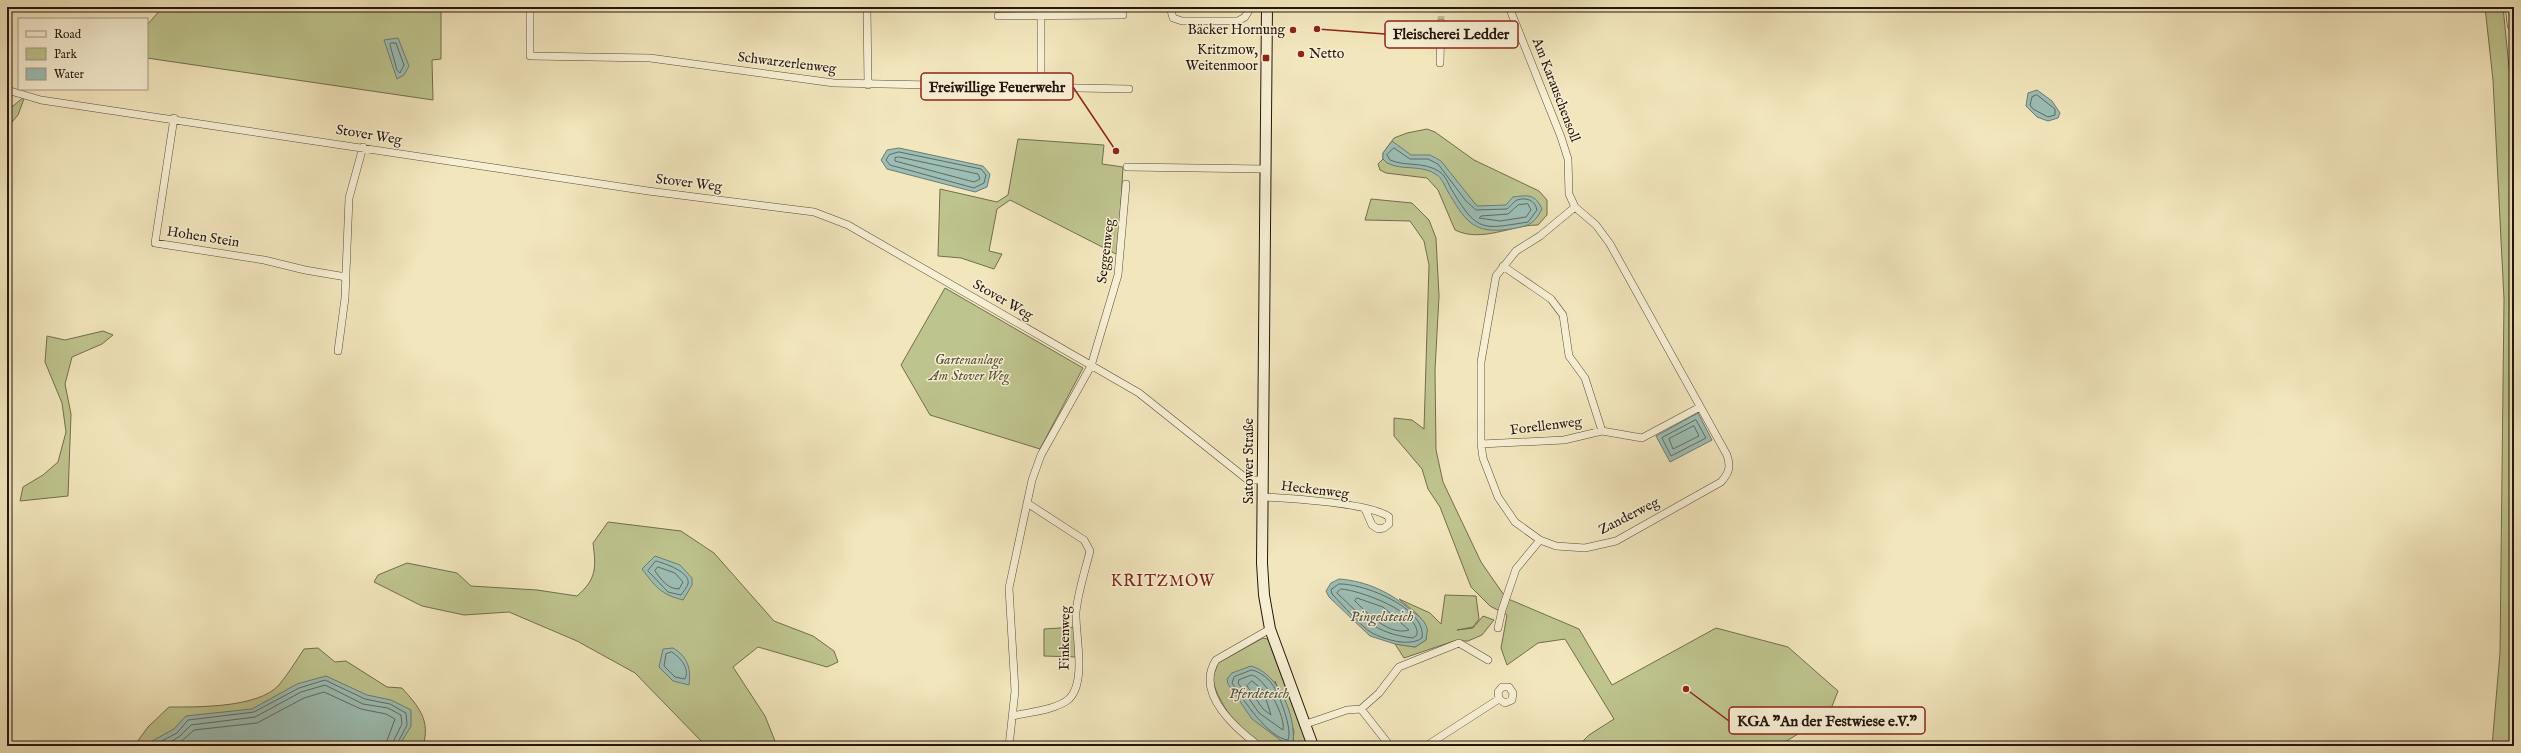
<svg xmlns="http://www.w3.org/2000/svg" width="2521" height="753" font-family="'IM FELL English',serif">
  <style>
    .green { fill: #bec48e; stroke: #726d4f; fill-rule: evenodd }
    .water { fill: #9cbeb5; stroke: #6c7b73 }
    .lines { fill: none; stroke-linecap: round; stroke-linejoin: round }
    .shore { stroke: #606a62; stroke-width: 1 }
    .street-tunnel { stroke: #c9bc9a; stroke-width: 7; stroke-dasharray: 7 3.5; stroke-linecap: butt }
    .street-casing { stroke: #584a3b; stroke-width: 8 }
    .secondary-casing { stroke: #251610; stroke-width: 12 }
    .highway-casing { stroke: #251610; stroke-width: 14 }
    .street { stroke: #f7efd3; stroke-width: 7 }
    .secondary { stroke: #f7efd3; stroke-width: 10 }
    .highway { stroke: #f2e6bc; stroke-width: 13 }
    .poi-dot { fill: #8f2418; stroke: #f7efd3; stroke-width: 1.5 }
    .labels { text-anchor: middle; dominant-baseline: central; stroke-width: 3; stroke-linejoin: round; paint-order: stroke }
    .poi-label { font-size: 14px; fill: #251610; stroke: #f7efd3; text-anchor: end }
    .street-label { font-size: 14px; fill: #251610; stroke: #f7efd3 }
    .park-label { font-size: 14px; font-style: italic; fill: #5b533c; stroke: #f7efd3 }
    .water-label { font-size: 15px; font-style: italic; fill: #4f514a; stroke: #f7efd3 }
    .quarter-label { font-size: 16px; letter-spacing: 1px; fill: #7a1f14; stroke: #f7efd3 }
    .leader { fill: none; stroke: #8f2418; stroke-width: 1.5 }
    .callout-dot { fill: #8f2418; stroke: #f7efd3; stroke-width: 1.5 }
    .callout { fill: #f7efd3; stroke: #8f2418; stroke-width: 1.5 }
    .callout-label { font-size: 15px; text-anchor: middle; font-weight: bold; fill: #251610 }
  </style>
  <rect width="100%" height="100%" fill="#f2e6bc"/>
  <filter id="stains"><feTurbulence type="fractalNoise" baseFrequency=".005" numOctaves="4"/><feColorMatrix values="0 0 0 0 .2 0 0 0 0 .09 0 0 0 0 .02 0 0 0 .5 -.17"/></filter>
  <radialGradient id="worn" r=".72"><stop offset=".6" stop-color="#630" stop-opacity="0"/><stop offset="1" stop-color="#630" stop-opacity=".3"/></radialGradient>
  <path class="green" d="M 163,7 L 441,7 L 441,59 L 432,60 L 433,100 L 147,58 L 147,25 Z
    M 2485,7 L 2503,7 L 2514,117 L 2514,746 L 2492,746 L 2500,653 L 2504,299 L 2493,80 Z
    M 25,96 L 18,115 L 7,128 L 7,111 Z
    M 1427,129 L 1435,132 L 1474,160 L 1539,191 L 1547,200 L 1547,215 L 1538,225 C 1511,225 1482,243 1455,230 L 1438,190 L 1427,178 L 1386,173 L 1380,170 L 1378,164 L 1383,159 L 1383,153 L 1394,138 L 1407,133 Z
    M 1018,139 L 1104,145 L 1102,164 L 1123,167 L 1118,255 L 1010,200 L 997,209 L 989,251 L 1002,254 L 994,269 L 961,258 L 938,256 L 940,189 L 997,202 L 1008,195 Z
    M 1371,199 L 1412,203 L 1429,220 L 1436,238 L 1439,296 L 1435,370 L 1436,450 L 1443,482 L 1481,562 L 1506,598 L 1579,629 L 1612,685 L 1716,628 L 1788,647 L 1838,691 L 1829,714 L 1779,746 L 1578,746 L 1589,735 L 1614,719 L 1565,639 L 1538,643 L 1507,665 L 1501,648 L 1507,615 L 1490,606 L 1471,587 L 1440,507 L 1428,489 L 1422,469 L 1394,436 L 1394,418 L 1412,420 L 1424,429 L 1429,265 L 1424,241 L 1410,221 L 1365,220 Z
    M 945,288 L 1083,368 L 1040,449 L 930,415 L 901,365 Z
    M 103,331 L 113,335 L 102,344 L 72,357 L 65,384 L 71,414 L 68,496 L 20,501 L 23,487 L 43,475 L 58,462 L 66,432 L 62,403 L 45,362 L 47,336 L 65,340 Z
    M 608,522 L 681,531 L 714,553 L 774,621 L 813,636 L 834,651 L 838,662 L 827,667 L 758,647 L 733,667 L 765,716 L 777,746 L 706,746 L 635,673 L 577,641 L 509,612 L 464,615 L 422,606 L 374,582 L 378,575 L 407,563 L 457,573 L 471,586 L 537,590 L 577,596 C 597,579 596,567 593,543 Z
    M 1445,595 L 1476,596 L 1479,619 L 1473,627 L 1457,630 L 1473,628 L 1483,616 L 1494,620 L 1482,635 L 1468,641 L 1454,641 L 1404,658 L 1395,644 L 1415,647 L 1426,640 C 1428,618 1415,613 1399,599 L 1430,613 L 1441,624 Z
    M 1076,627 L 1078,657 L 1044,656 L 1044,629 Z
    M 1263,638 L 1268,639 L 1308,746 C 1295,746 1277,749 1265,746 C 1245,741 1213,697 1213,677 C 1214,673 1217,667 1218,663 ZM 1275,681 L 1294,731 L 1293,742 Z
    M 318,648 L 335,662 L 346,661 L 387,687 L 402,688 C 418,706 431,720 423,746 L 134,746 L 148,727 L 169,707 C 198,707 258,708 279,685 C 288,674 296,661 304,649 Z"/>
  <path class="water" d="M 398,38 L 409,66 L 404,75 L 397,79 L 384,40 Z
    M 2037,90 L 2052,101 L 2060,113 L 2058,118 L 2048,121 L 2037,117 L 2026,106 L 2028,93 Z
    M 1392,141 L 1411,155 L 1430,155 L 1441,161 L 1477,206 L 1506,205 L 1513,197 C 1529,195 1535,194 1542,209 C 1534,225 1527,226 1511,229 C 1472,235 1465,220 1447,190 C 1444,185 1442,178 1437,175 C 1422,164 1403,171 1387,163 L 1383,159 L 1383,153 Z
    M 899,148 L 983,166 L 990,174 L 987,187 L 975,192 L 887,169 L 881,160 L 887,150 Z
    M 1698,413 L 1712,440 L 1670,462 L 1656,436 Z
    M 655,556 L 680,565 L 692,578 L 692,585 L 683,600 C 660,594 656,587 642,569 Z
    M 1339,579 C 1367,581 1392,593 1413,612 C 1419,616 1425,621 1427,628 C 1428,631 1426,637 1426,640 L 1415,647 L 1395,644 L 1370,636 L 1329,597 L 1326,591 L 1331,583 Z
    M 673,648 C 688,657 691,668 689,685 L 673,681 L 659,667 L 663,649 Z
    M 1251,666 C 1278,673 1296,715 1293,742 L 1287,745 L 1252,719 L 1228,684 L 1227,679 L 1232,673 Z
    M 326,676 L 367,695 L 391,700 L 411,710 L 411,726 L 399,746 L 143,746 L 174,729 L 186,716 L 252,709 L 297,684 Z"/>
  <g class="lines">
    <path class="shore" d="M 391,43 L 396,43 L 404,65 L 400,73 L 397,70 L 390,45 Z
      M 2037,95 L 2055,109 L 2055,115 L 2048,117 L 2033,109 L 2030,105 L 2032,97 Z
      M 1394,148 L 1410,159 L 1428,159 L 1438,164 L 1466,201 L 1476,210 L 1507,209 C 1510,207 1513,202 1517,200 C 1526,197 1535,200 1537,210 L 1528,222 C 1483,229 1478,233 1453,192 C 1449,186 1446,176 1440,172 C 1424,161 1406,167 1390,160 L 1387,155 Z
      M 899,152 L 981,169 L 986,175 L 984,183 L 974,188 L 890,165 L 886,160 L 889,155 Z
      M 899,157 L 978,174 L 980,179 L 974,182 L 895,161 L 895,158 Z
      M 1528,204 L 1531,210 L 1526,217 L 1500,221 L 1479,218 L 1481,216 L 1508,214 L 1518,205 Z
      M 1696,420 L 1706,438 L 1671,456 L 1662,438 Z
      M 1694,426 L 1699,436 L 1673,449 L 1669,439 Z
      M 656,561 C 664,563 691,572 688,584 C 687,587 683,592 681,595 L 668,592 L 648,571 Z
      M 658,567 L 675,573 L 683,582 L 679,589 C 667,589 661,579 655,571 Z
      M 1339,584 C 1363,583 1427,608 1422,638 C 1410,647 1386,640 1372,633 C 1360,626 1343,605 1332,594 L 1331,590 Z
      M 1341,589 C 1359,590 1421,612 1417,635 L 1413,638 C 1373,633 1365,619 1337,593 Z
      M 1357,598 L 1383,607 L 1409,630 C 1389,636 1368,614 1355,601 Z
      M 672,652 C 681,658 690,669 685,679 L 675,677 L 664,666 L 666,654 Z
      M 1252,670 C 1260,672 1267,677 1272,684 C 1279,693 1293,730 1288,740 C 1268,738 1243,699 1232,683 L 1234,677 Z
      M 1252,675 C 1266,679 1286,717 1283,730 L 1259,713 L 1238,683 L 1239,680 Z
      M 1252,681 L 1263,690 L 1271,715 L 1263,709 L 1247,686 Z
      M 152,746 L 177,733 L 188,720 L 254,712 L 299,688 L 325,680 L 365,699 L 390,704 L 406,713 L 407,725 L 396,746
      M 164,746 L 180,736 L 191,725 L 255,717 L 301,692 L 325,685 L 363,704 L 388,708 L 401,715 L 402,724 L 391,746
      M 176,746 L 194,730 L 257,723 L 304,698 L 324,692 L 361,709 L 386,714 L 395,719 L 385,746"/>
    <path class="street-tunnel" d="M 1441,23 L 1441,7"/>
    <defs>
      <path id="street" d="M 530,7 L 530,56 L 650,58 L 834,83 L 1129,89
        M 867,7 L 868,85
        M 1170,7 L 1173,18 L 1182,21 L 1238,21 L 1245,17 L 1251,7
        M 1509,7 L 1561,137 L 1568,159 L 1569,194 L 1575,207 L 1596,225 L 1610,244 L 1727,455 C 1731,467 1729,473 1721,482 L 1616,541 L 1585,548 L 1556,546 L 1540,540 L 1515,522 L 1498,497 L 1483,458 L 1481,444 L 1481,362 L 1496,276 L 1516,251 L 1540,236 L 1575,207
        M 998,16 L 1123,15
        M 1440,63 L 1441,23
        M 1041,86 L 1041,7
        M 7,90 L 41,100 L 648,191 L 814,212 L 848,225 L 1139,393 L 1248,480 L 1263,480
        M 174,118 L 155,243 L 264,260 L 305,270 L 346,277
        M 1127,167 L 1265,169
        M 1503,266 L 1551,299 L 1563,315 L 1569,356 L 1585,378 L 1602,431
        M 338,351 L 345,298 L 349,198 L 363,147
        M 1481,444 L 1564,440 L 1602,431 L 1642,438 L 1700,407
        M 1262,497 C 1288,498 1371,503 1389,517 L 1389,524 L 1384,528 L 1378,529 L 1372,525 L 1365,509
        M 1498,628 L 1502,610 L 1516,569 L 1540,540
        M 1502,687 L 1509,687 L 1513,693 L 1512,700 L 1505,703 L 1499,699 L 1498,692 Z
        M 1361,709 L 1379,693 L 1399,667 L 1459,643 L 1488,660
        M 1013,716 C 1029,712 1056,710 1069,699 C 1087,682 1075,634 1076,612 C 1078,592 1085,571 1090,551 L 1084,540 L 1027,503
        M 1306,724 L 1347,710 L 1361,709 L 1390,746
        M 1009,746 L 1015,691 L 1009,588 L 1032,480 L 1041,455 L 1091,366 L 1118,275 L 1126,184
        M 1259,746 C 1235,728 1195,693 1216,660 L 1270,629
        M 1426,746 L 1499,699"/>
      <path id="secondary" d="M 1267,7 L 1262,563 L 1264,595 L 1270,629 L 1313,746"/>
      <path id="highway" d="M 2512,7 L 2514,25"/>
    </defs>
    <use href="#street" class="street-casing"/>
    <use href="#secondary" class="secondary-casing"/>
    <use href="#highway" class="highway-casing"/>
    <use href="#street" class="street"/>
    <use href="#secondary" class="secondary"/>
    <use href="#highway" class="highway"/>
  </g>
  <g class="poi-dot">
    <circle cx="1293" cy="30" r="4"/>
    <circle cx="1301" cy="54" r="4"/>
    <rect x="1262" y="54" width="8" height="8" rx="2"/>
  </g>
  <g class="labels">
    <g class="poi-label">
      <text x="1285" y="30">Bäcker Hornung</text>
      <text x="1258" y="50">Kritzmow,<tspan x="1258" dy="16">Weitenmoor</tspan></text>
      <text x="1309" y="54" text-anchor="start">Netto</text>
    </g>
    <g class="street-label">
      <text transform="translate(787 63) rotate(7)">Schwarzerlenweg</text>
      <text transform="translate(1556 90) rotate(69)">Am Karauschensoll</text>
      <text transform="translate(369 135) rotate(9)">Stover Weg</text>
      <text transform="translate(689 183) rotate(7)">Stover Weg</text>
      <text transform="translate(203 237) rotate(9)">Hohen Stein</text>
      <text transform="translate(1106 251) rotate(-83)">Seggenweg</text>
      <text transform="translate(1003 300) rotate(30)">Stover Weg</text>
      <text transform="translate(1546 426) rotate(-7)">Forellenweg</text>
      <text transform="translate(1249 461) rotate(-90)">Satower Straße</text>
      <text transform="translate(1315 490) rotate(7)">Heckenweg</text>
      <text transform="translate(1629 516) rotate(-27)">Zanderweg</text>
      <text transform="translate(1065 638) rotate(-89)">Finkenweg</text>
    </g>
    <g class="park-label">
      <text x="969" y="360">Gartenanlage<tspan x="969" dy="16">Am Stover Weg</tspan></text>
    </g>
    <g class="water-label">
      <text x="1382" y="616">Pingelsteich</text>
      <text x="1259" y="693">Pferdeteich</text>
    </g>
    <g class="quarter-label">
      <text x="1163" y="582">KRITZMOW</text>
    </g>
  </g>
  <path class="leader" d="M1317 29L1385 34M1116 151L1073 87M1686 689L1729 721"/>
  <g class="callout-dot">
    <circle cx="1317" cy="29" r="4"/>
    <circle cx="1116" cy="151" r="4"/>
    <circle cx="1686" cy="689" r="4"/>
  </g>
  <g class="callout">
    <rect x="1385" y="21" width="133" height="27" rx="4"/>
    <rect x="921" y="73" width="152" height="27" rx="4"/>
    <rect x="1729" y="707" width="196" height="27" rx="4"/>
  </g>
  <g class="callout-label">
    <text x="1451" y="39">Fleischerei Ledder</text>
    <text x="997" y="92">Freiwillige Feuerwehr</text>
    <text x="1827" y="726">KGA "An der Festwiese e.V."</text>
  </g>
  <rect width="2521" height="753" fill="none" stroke="#f2e6bc" stroke-width="24"/>
  <rect x="8" y="8" width="2505" height="737" fill="none" stroke="#251610" stroke-width="2"/>
  <rect x="12" y="12" width="2497" height="729" fill="none" stroke="#251610"/>
  <rect x="18" y="18" width="130" height="72" fill="#f7efd3" stroke="#a39885"/>
  <rect x="26" y="31" width="20" height="6" fill="#f7efd3" stroke="#a39885"/>
  <text x="54" y="38" font-size="12" fill="#251610">Road</text>
  <rect x="26" y="48" width="20" height="12" fill="#bec48e" stroke="#a39885"/>
  <text x="54" y="58" font-size="12" fill="#251610">Park</text>
  <rect x="26" y="68" width="20" height="12" fill="#9cbeb5" stroke="#a39885"/>
  <text x="54" y="78" font-size="12" fill="#251610">Water</text>
  <rect width="100%" height="100%" filter="url(#stains)"/>
  <rect width="100%" height="100%" fill="url(#worn)"/>
</svg>
